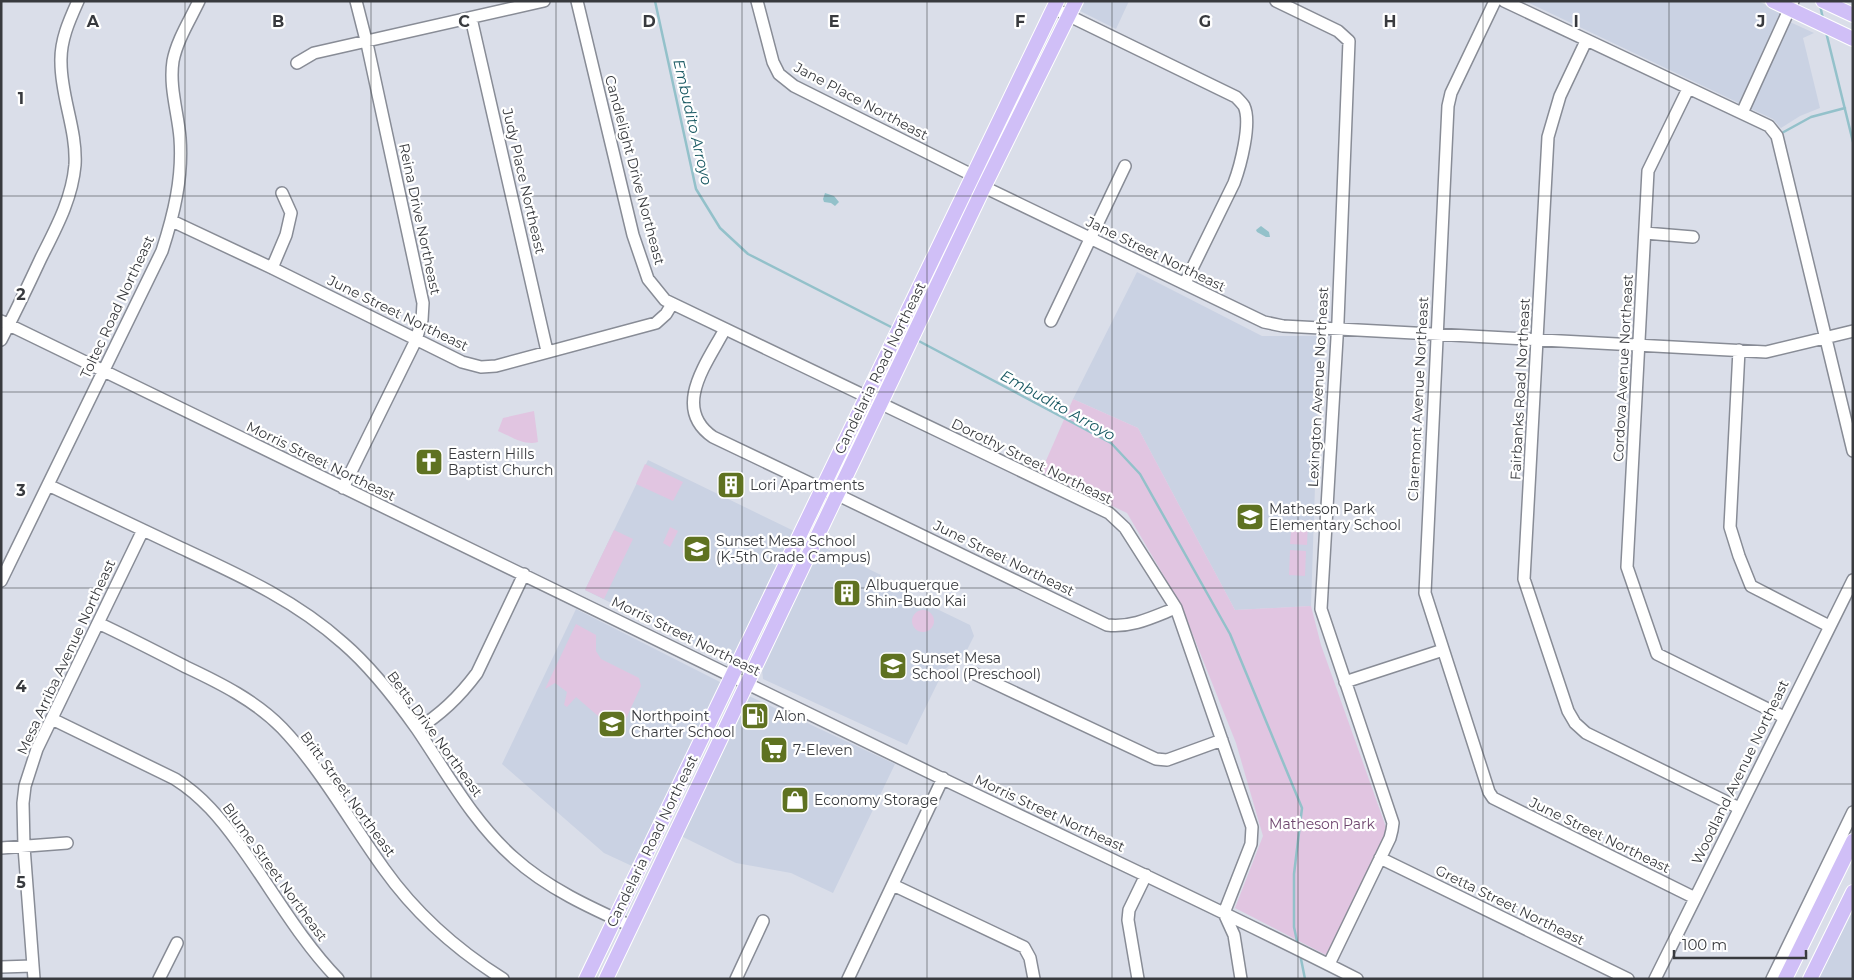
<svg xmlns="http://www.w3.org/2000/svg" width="1854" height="980" font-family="Montserrat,sans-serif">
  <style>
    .built { fill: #cad2e3 }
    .green { fill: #e1c5e1 }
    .water { fill: #93c1ca }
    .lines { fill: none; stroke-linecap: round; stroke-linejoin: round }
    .stream { stroke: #93c1ca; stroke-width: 2.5 }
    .minor-casing { stroke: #888c96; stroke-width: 14 }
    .major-casing { stroke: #fff; stroke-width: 16 }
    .minor { stroke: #fff; stroke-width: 11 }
    .major { stroke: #d0bff7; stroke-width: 14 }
    .grid { fill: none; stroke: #383a3e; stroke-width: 1; stroke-opacity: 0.55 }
    .labels { text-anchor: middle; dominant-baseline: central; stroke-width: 4.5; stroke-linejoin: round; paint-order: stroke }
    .street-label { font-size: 14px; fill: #383a3e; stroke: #fff }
    .poi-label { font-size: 14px; fill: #383a3e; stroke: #fff; text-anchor: start }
    .park-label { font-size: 14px; fill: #6f476f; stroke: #fff }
    .water-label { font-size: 15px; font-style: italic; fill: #185862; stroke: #fff }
    .grid-label { font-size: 16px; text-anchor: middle; font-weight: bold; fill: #383a3e; stroke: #fff; stroke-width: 4.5; stroke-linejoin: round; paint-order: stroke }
  </style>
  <rect width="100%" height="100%" fill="#dadee9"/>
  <path class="built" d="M 1082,1 L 1129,1 L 1116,29 L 1080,11 L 1079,8 Z
    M 1525,1 L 1758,1 L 1781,12 L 1739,103 Z
    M 1790,22 L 1814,33 L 1803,38 L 1820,108 L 1800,116 L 1781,128 L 1773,119 L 1749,108 Z
    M 1137,272 L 1262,336 L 1320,336 L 1311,606 L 1235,610 L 1138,428 L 1073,399 Z
    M 648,460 L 796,532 L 735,664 L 585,590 Z
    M 821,546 L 881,575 L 879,581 L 970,625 L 974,636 L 964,656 L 952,663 L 944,670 L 907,745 L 763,679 L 762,669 Z
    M 576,609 L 722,683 L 648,838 L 632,866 L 604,853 L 502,764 Z
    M 749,696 L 895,764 L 833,893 L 791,873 L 736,863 L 681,836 Z
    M 1853,908 L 1853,979 L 1818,979 Z"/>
  <path class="green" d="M 1073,399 L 1138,428 L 1235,610 L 1311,606 L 1321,645 L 1387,830 L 1326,955 L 1235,908 L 1263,836 L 1236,743 L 1181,605 L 1127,513 L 1041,472 Z
    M 534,411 L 538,442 C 525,446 510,436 498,431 L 503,418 Z
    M 645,464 L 683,482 L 673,501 L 636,484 Z
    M 1292,520 L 1308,521 L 1307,545 L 1290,544 Z
    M 670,527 L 678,531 L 670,547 L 663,543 Z
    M 614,530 L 633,539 L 604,599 L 585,590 Z
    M 689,536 L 697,540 L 689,556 L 682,552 Z
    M 1290,550 L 1306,551 L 1305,576 L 1289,575 Z
    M912 621a11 11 0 1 1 22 0a11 11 0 1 1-22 0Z
    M 576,624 L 596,635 L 596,651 L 601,659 L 639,678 L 641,686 L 619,734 L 576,697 L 567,707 L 564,705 L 567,692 L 555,683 L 545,689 Z"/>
  <path class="water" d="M 825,193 L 834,196 L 839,202 L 835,206 L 831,203 L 824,202 L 823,199 Z
    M 1261,226 L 1269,232 L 1270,237 L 1266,237 L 1257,232 L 1256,230 Z"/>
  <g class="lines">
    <path class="stream" d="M 655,1 L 696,189 L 720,228 L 748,254 L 895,329
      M 1820,5 L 1823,19
      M 1826,32 L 1853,142
      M 1780,134 L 1811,117 L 1845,108
      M 915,339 L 1111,443 L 1140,474 L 1230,634 L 1302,808 L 1294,874 L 1294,927 L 1298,946
      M 1300,954 L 1305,979"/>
    <defs>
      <path id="minor" d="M 577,1 L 633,235 L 648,279 L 665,300 L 1109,513 L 1125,528 L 1176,608 L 1252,827 L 1251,844 L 1224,913 L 1234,935 L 1241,979
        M 757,1 L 773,62 L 779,74 L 794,86 L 972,175 L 984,187 L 1264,322 L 1283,326 L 1766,352 L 1853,331
        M 1276,1 L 1338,31 L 1349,41 L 1338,321 L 1321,609 L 1393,823 L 1392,830 L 1390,838 L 1329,964
        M 1495,1 L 1451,93 L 1448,106 L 1425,593 L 1489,792 L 1493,798 L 1695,898
        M 1504,1 L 1769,126 L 1777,136 L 1853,451
        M 1053,8 L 1236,97 C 1239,100 1242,103 1244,106 C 1252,123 1240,167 1234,183 L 1185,283
        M 471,18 L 547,351
        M 1586,41 L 1560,96 L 1548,137 L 1524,579 L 1568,711 L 1575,723 L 1586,733 L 1739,808
        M 297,63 L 314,53 L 544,1
        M 1688,89 L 1648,171 L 1627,567 L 1657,654 L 1784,717
        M 1742,113 L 1793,1
        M 172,221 L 272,268 L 462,362 L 481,367 L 496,366 L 656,323 L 666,314 L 672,304
        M 1645,233 L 1693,237
        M 272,268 L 286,235 L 291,213 L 282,193
        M 1,321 C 314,475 629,624 941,778 C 1080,845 1220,909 1357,979
        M 1051,321 L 1125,166
        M 725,329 C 707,363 671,408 713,437 L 822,489 L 838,495 L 1107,625 C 1132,628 1153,617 1176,608
        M 1,340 C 15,313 28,286 41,258 C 56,228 72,199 75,165 C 77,130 61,97 61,63 C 60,41 69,21 78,1
        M 1739,350 L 1730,527 L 1739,556 L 1751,586 L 1829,626
        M 48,485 C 92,506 137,527 181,548 C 239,575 295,600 343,643 C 371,667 395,698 417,729 C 447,773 473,822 514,858 C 547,888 591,908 631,926
        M 343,488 L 416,340 L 422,320 L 423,303 L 368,48 L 356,1
        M 1,581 L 162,251 C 174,214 183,177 180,138 C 178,113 169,87 173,61 C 177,40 190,20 199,1
        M 98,623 C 128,637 157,652 186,667 C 220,683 256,701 282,728 C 322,770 350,822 384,869 C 416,914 457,950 503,979
        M 973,673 L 1156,759 L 1167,760 L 1222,740
        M 1345,682 L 1443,650
        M 52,719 L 175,779 C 202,796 221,819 239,844 C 272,889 299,939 338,979
        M 417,729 C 442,714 460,696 477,673 L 524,574
        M 1,848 L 67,843
        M 1380,858 L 1628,979
        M 893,885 L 1024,947 L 1030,958 L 1034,979
        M 1,967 L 33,966
        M 34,979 L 24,847 L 23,803 L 25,786 L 37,749 L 143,530
        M 159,979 L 177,943
        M 736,979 L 763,921
        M 848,979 L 943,778
        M 1138,979 L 1128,920 L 1129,910 L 1146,875
        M 1655,979 L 1853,580
        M 1772,979 L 1853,812"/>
      <path id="major" d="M 1773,1 L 1853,39
        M 1823,1 L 1853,15
        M 586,979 L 1057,1
        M 606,979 L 984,187 L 1076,1
        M 1785,979 L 1853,841
        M 1810,979 L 1853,892"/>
    </defs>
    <use href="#minor" class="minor-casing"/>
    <use href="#major" class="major-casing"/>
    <use href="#minor" class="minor"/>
    <use href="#major" class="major"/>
  </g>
  <path class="grid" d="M 185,1 L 185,979M 371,1 L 371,979M 556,1 L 556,979M 742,1 L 742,979M 927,1 L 927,979M 1112,1 L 1112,979M 1298,1 L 1298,979M 1483,1 L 1483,979M 1669,1 L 1669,979M 1,196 L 1853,196M 1,392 L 1853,392M 1,588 L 1853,588M 1,784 L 1853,784"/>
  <defs>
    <symbol id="church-square" viewBox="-11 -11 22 22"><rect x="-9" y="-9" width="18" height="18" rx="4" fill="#5f7221" stroke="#fff"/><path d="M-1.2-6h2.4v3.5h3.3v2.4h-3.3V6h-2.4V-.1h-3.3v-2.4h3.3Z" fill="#fff"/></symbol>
    <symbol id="building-square" viewBox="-11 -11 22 22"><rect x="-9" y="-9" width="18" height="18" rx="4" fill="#5f7221" stroke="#fff"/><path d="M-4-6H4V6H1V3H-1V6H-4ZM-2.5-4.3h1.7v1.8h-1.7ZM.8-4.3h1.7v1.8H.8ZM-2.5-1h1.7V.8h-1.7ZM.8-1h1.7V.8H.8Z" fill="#fff"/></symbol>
    <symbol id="school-square" viewBox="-11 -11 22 22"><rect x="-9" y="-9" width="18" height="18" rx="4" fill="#5f7221" stroke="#fff"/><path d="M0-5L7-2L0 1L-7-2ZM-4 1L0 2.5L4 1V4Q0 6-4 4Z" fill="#fff"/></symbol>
    <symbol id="fuel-square" viewBox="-11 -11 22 22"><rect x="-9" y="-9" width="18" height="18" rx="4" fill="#5f7221" stroke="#fff"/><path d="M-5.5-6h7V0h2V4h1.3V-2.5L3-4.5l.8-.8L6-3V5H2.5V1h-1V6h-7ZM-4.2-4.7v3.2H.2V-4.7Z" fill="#fff"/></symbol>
    <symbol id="supermarket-square" viewBox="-11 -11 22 22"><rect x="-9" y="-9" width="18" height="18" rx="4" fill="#5f7221" stroke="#fff"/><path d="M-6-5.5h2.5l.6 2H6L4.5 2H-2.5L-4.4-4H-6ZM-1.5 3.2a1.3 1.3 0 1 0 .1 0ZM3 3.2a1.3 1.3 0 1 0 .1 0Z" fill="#fff"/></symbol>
    <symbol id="shop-square" viewBox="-11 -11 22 22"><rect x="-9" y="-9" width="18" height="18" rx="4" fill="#5f7221" stroke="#fff"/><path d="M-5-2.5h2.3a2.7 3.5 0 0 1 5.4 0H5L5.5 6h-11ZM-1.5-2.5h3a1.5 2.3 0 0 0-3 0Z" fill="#fff"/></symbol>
  </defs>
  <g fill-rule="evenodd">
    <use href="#church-square" x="413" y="446" width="32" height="32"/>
    <use href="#building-square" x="715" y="469" width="32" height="32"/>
    <use href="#school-square" x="1234" y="501" width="32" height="32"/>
    <use href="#school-square" x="681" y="533" width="32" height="32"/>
    <use href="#building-square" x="831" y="577" width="32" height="32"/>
    <use href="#school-square" x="877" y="650" width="32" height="32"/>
    <use href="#fuel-square" x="739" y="700" width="32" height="32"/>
    <use href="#school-square" x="596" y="708" width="32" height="32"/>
    <use href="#supermarket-square" x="758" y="734" width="32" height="32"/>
    <use href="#shop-square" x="779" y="784" width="32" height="32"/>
  </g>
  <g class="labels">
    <g class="street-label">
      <text transform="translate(861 101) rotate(28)">Jane Place Northeast</text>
      <text transform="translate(635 170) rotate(75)">Candlelight Drive Northeast</text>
      <text transform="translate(524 181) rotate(77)">Judy Place Northeast</text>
      <text transform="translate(420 219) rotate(78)">Reina Drive Northeast</text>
      <text transform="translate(1156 254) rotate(26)">Jane Street Northeast</text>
      <text transform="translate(117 307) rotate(-65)">Toltec Road Northeast</text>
      <text transform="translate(398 313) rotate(26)">June Street Northeast</text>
      <text transform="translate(880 368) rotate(-64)">Candelaria Road Northeast</text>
      <text transform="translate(1623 368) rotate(-87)">Cordova Avenue Northeast</text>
      <text transform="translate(1318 387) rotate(-87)">Lexington Avenue Northeast</text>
      <text transform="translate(1520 389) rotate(-87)">Fairbanks Road Northeast</text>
      <text transform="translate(1418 399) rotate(-87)">Claremont Avenue Northeast</text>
      <text transform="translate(321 461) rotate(26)">Morris Street Northeast</text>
      <text transform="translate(1032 461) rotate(26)">Dorothy Street Northeast</text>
      <text transform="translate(1004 558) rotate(26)">June Street Northeast</text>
      <text transform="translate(686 636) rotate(26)">Morris Street Northeast</text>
      <text transform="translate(66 657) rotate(-65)">Mesa Arriba Avenue Northeast</text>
      <text transform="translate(435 734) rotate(54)">Betts Drive Northeast</text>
      <text transform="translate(1740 772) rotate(-64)">Woodland Avenue Northeast</text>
      <text transform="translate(348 794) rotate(54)">Britt Street Northeast</text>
      <text transform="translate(1050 813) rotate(25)">Morris Street Northeast</text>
      <text transform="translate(1600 835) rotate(26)">June Street Northeast</text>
      <text transform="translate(652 841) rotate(-64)">Candelaria Road Northeast</text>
      <text transform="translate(275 872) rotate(54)">Blume Street Northeast</text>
      <text transform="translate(1510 905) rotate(26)">Gretta Street Northeast</text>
    </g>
    <g class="poi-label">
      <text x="448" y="454">Eastern Hills<tspan x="448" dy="16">Baptist Church</tspan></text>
      <text x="750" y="485">Lori Apartments</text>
      <text x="1269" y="509">Matheson Park<tspan x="1269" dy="16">Elementary School</tspan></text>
      <text x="716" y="541">Sunset Mesa School<tspan x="716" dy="16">(K-5th Grade Campus)</tspan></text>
      <text x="866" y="585">Albuquerque<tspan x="866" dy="16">Shin-Budo Kai</tspan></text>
      <text x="912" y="658">Sunset Mesa<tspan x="912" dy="16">School (Preschool)</tspan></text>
      <text x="631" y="716">Northpoint<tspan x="631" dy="16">Charter School</tspan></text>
      <text x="774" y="716">Alon</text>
      <text x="793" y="750">7-Eleven</text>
      <text x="814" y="800">Economy Storage</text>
    </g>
    <g class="park-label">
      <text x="1322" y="824">Matheson Park</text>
    </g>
    <g class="water-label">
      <text transform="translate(693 122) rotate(77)">Embudito Arroyo</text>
      <text transform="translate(1058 405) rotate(29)">Embudito Arroyo</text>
    </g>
  </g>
  <g class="grid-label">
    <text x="93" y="27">A</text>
    <text x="278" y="27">B</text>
    <text x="464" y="27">C</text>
    <text x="649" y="27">D</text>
    <text x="834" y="27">E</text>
    <text x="1020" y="27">F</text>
    <text x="1205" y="27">G</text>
    <text x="1390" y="27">H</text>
    <text x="1576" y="27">I</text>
    <text x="1761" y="27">J</text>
    <text x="21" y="104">1</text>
    <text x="21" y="300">2</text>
    <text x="21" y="496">3</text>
    <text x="21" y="692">4</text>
    <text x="21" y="888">5</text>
  </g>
  <rect width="1854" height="980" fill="none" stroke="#383a3e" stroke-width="5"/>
  <path d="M1674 950v8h132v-8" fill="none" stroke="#383a3e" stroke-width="2.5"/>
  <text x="1682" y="950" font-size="15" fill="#383a3e" stroke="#ffffff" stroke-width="4" paint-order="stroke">100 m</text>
</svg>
